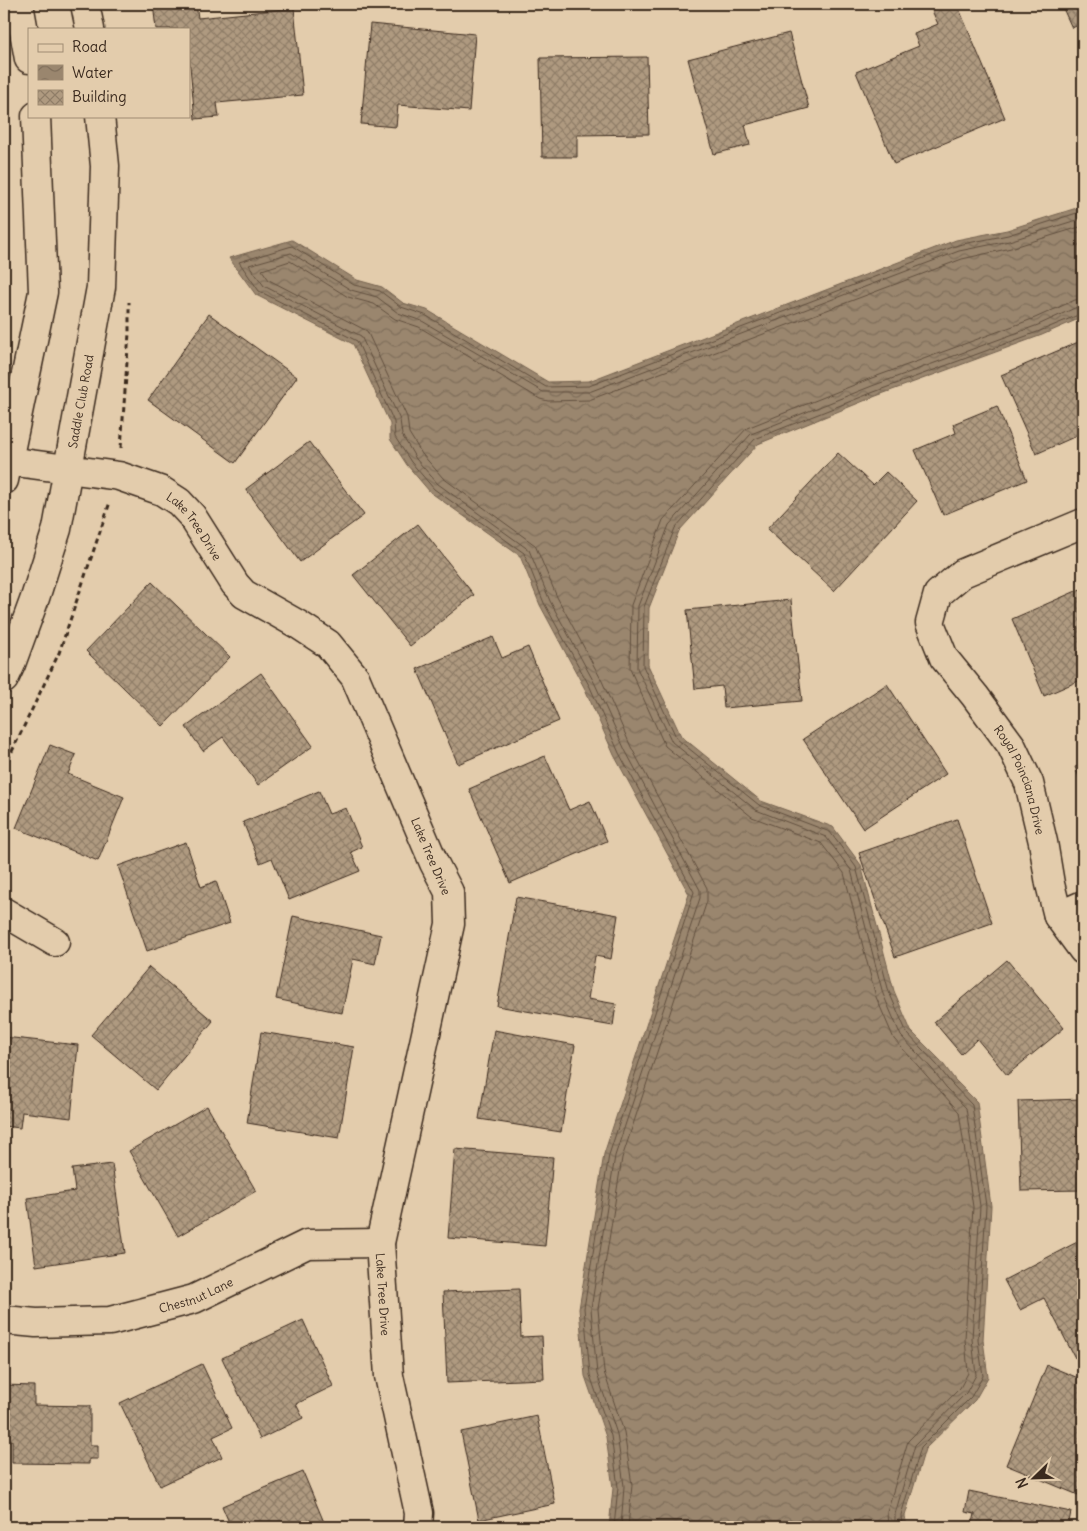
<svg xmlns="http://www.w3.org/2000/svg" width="1087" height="1531" font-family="Delius,sans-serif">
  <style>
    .water { fill: url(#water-waves); stroke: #74614e }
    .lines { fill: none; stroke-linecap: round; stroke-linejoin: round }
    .shore { stroke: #614f3e; stroke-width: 1 }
    .building { fill: url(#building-cross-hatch); stroke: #3b2a1e }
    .minor-casing { stroke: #3b2a1e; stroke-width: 31 }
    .path { stroke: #3b2a1e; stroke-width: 3; stroke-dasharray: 5 4; stroke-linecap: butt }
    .minor { stroke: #e3ccac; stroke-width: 28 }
    .labels { text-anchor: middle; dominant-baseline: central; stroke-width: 5; stroke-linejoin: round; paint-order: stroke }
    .street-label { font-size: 12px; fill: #3b2a1e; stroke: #e3ccac }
  </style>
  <defs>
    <pattern id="water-waves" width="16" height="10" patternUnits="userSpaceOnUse" patternTransform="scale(1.25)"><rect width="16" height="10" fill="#9a866e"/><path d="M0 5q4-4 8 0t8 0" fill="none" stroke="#7f6e5a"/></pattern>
    <pattern id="building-cross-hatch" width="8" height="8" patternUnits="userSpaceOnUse" patternTransform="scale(1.25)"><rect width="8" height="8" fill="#af9a80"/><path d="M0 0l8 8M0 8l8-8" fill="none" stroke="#907e68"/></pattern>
  </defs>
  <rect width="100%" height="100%" fill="#e3ccac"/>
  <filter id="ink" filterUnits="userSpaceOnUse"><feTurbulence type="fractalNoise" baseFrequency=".02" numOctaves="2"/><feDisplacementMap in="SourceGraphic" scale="10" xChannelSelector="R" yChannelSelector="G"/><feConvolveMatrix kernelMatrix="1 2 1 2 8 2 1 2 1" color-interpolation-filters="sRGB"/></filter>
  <g filter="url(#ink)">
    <path class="water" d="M 1083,206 L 1083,317 L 1042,335 L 876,396 L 758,444 L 679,531 L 649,608 L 648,665 L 681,736 L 761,801 L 833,827 L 861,865 L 894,991 L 911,1031 L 941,1061 L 955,1080 L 977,1102 L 991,1206 L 983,1340 L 988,1377 L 975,1400 L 925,1449 L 905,1516 L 907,1527 L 609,1527 L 613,1488 L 606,1437 L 585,1376 L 579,1309 L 604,1154 L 689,894 L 614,755 L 585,689 L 540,605 L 520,556 L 430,492 L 407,465 L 390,439 L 390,424 L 353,344 L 256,295 L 229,258 L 292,240 L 357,280 L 382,287 L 403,303 L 427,310 L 548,382 L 589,381 L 956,240 L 1007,230 Z"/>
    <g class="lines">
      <path class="shore" d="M 614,1527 L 618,1487 L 611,1436 L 590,1375 L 584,1308 L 609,1155 L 694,892 L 619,753 L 590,687 L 544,603 L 524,553 L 434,489 L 411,462 L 395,437 L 394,422 L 357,341 L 259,291 L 239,262 L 292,246 L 354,285 L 380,291 L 401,307 L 425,315 L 546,387 L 589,386 L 958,245 L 1008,235 L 1083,211
        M 621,1527 L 624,1486 L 617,1434 L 597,1374 L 591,1309 L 615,1156 L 700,898 L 700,890 L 625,750 L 595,684 L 550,601 L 529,550 L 438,484 L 416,459 L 402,435 L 400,420 L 361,336 L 264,286 L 249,265 L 291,253 L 351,290 L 377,297 L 398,313 L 422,321 L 543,392 L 589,392 L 959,251 L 1009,241 L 1083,218
        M 628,1527 L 632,1485 L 624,1432 L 604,1372 L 598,1309 L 622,1158 L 707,901 L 707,888 L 631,747 L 602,681 L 557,597 L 535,545 L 443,478 L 422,454 L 409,433 L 407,417 L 367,331 L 269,280 L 262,270 L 290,261 L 348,297 L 374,304 L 395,319 L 419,327 L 540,399 L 548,401 L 589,400 L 962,259 L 1011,248 L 1083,226
        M 888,1527 L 887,1512 L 908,1441 L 960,1388 L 968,1373 L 965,1339 L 973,1207 L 959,1112 L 894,1039 L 876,997 L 844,873 L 821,843 L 752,817 L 665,746 L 630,669 L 631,605 L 663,520 L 747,428 L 869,379 L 1035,318 L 1075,300 L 1083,299
        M 895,1527 L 895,1514 L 915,1445 L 966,1393 L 976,1375 L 972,1339 L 980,1206 L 966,1108 L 946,1087 L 932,1069 L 901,1036 L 883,994 L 851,870 L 826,837 L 756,810 L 672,742 L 637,668 L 638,606 L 669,525 L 751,434 L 872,386 L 1038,325 L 1077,307 L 1083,306
        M 902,1527 L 901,1515 L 921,1447 L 971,1397 L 983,1376 L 978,1340 L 986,1206 L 972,1105 L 951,1083 L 937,1065 L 907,1033 L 889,992 L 856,867 L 830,832 L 759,805 L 677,739 L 643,666 L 644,607 L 675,528 L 755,439 L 874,392 L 1040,331 L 1083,313"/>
    </g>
    <path class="building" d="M 153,4 L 196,4 L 198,18 L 294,8 L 303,95 L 217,103 L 219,117 L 195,119 L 189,56 L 189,29 L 156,29 Z
      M 929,4 L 957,4 L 1005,118 L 894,164 L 856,72 L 919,46 L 914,34 L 938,24 Z
      M 1061,4 L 1083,4 L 1083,23 L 1072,28 Z
      M 370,24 L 475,34 L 469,111 L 398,105 L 396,127 L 361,124 Z
      M 789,33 L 809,108 L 745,125 L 750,145 L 714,154 L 688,59 Z
      M 647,57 L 649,134 L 577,135 L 577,157 L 542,157 L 540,58 Z
      M 209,314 L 297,377 L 235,463 L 148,400 Z
      M 1083,340 L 1083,433 L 1036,454 L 1001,375 Z
      M 997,406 L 1027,480 L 943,515 L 915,450 L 956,433 L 953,424 Z
      M 309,442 L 364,515 L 300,562 L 246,489 Z
      M 838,453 L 873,485 L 886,472 L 917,501 L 834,591 L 767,529 Z
      M 418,524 L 474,595 L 410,646 L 353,575 Z
      M 152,582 L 230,657 L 163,726 L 86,651 Z
      M 1083,588 L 1083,679 L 1044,696 L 1012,619 Z
      M 791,600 L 802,701 L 724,708 L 722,686 L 695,689 L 687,610 Z
      M 493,637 L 502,658 L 528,647 L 559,721 L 458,764 L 417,669 Z
      M 261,673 L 313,746 L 258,785 L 223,737 L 203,751 L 186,727 Z
      M 887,684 L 946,774 L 863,829 L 803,739 Z
      M 50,745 L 76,755 L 68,774 L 124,797 L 98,861 L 16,828 Z
      M 545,756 L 569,810 L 590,801 L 607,841 L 510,883 L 469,789 Z
      M 1083,764 L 1083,787 L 1075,767 Z
      M 319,791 L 329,814 L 346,808 L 362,847 L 351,852 L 360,871 L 289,900 L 272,858 L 260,863 L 243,822 Z
      M 957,819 L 992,923 L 895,957 L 859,853 Z
      M 186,842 L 201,887 L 216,881 L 230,923 L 147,951 L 118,866 Z
      M 516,897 L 618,915 L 611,959 L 595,956 L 588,999 L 616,1004 L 613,1026 L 497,1006 Z
      M 293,916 L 381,935 L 375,964 L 353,959 L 342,1013 L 276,999 Z
      M 1007,960 L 1064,1028 L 1007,1075 L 977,1039 L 961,1054 L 934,1022 Z
      M 149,967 L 213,1021 L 156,1090 L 91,1035 Z
      M 494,1030 L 575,1045 L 561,1132 L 479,1119 Z
      M 261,1032 L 354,1047 L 339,1138 L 247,1123 Z
      M 4,1037 L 78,1045 L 71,1118 L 22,1112 L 20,1128 L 4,1126 Z
      M 1083,1099 L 1083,1190 L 1021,1191 L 1018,1101 Z
      M 207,1106 L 256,1191 L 178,1236 L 129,1151 Z
      M 455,1149 L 553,1157 L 545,1246 L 448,1238 Z
      M 112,1164 L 125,1253 L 36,1266 L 27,1198 L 75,1191 L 72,1169 Z
      M 1083,1239 L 1083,1354 L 1075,1358 L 1044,1298 L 1020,1310 L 1004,1280 Z
      M 519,1289 L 521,1337 L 542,1336 L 544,1379 L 447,1383 L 443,1292 Z
      M 303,1320 L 333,1386 L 296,1404 L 303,1418 L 260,1439 L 222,1358 Z
      M 202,1364 L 232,1428 L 213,1437 L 222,1457 L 160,1486 L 120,1403 Z
      M 1047,1365 L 1083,1380 L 1083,1497 L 1006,1465 Z
      M 4,1385 L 34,1386 L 34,1405 L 90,1406 L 90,1445 L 98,1445 L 98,1459 L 89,1459 L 89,1464 L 12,1463 L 12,1440 L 4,1440 L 4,1420 L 6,1421 L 6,1413 L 4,1413 Z
      M 537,1416 L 555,1504 L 479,1520 L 461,1432 Z
      M 303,1472 L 326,1527 L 231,1527 L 222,1506 Z
      M 969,1491 L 1071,1512 L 1068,1527 L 972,1527 L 975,1514 L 965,1512 Z"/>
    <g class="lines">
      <defs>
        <g id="minor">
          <path d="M 19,4 L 29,59"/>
          <path d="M 85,4 L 90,29"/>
          <path id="s1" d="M 8,461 L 119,476 L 162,491 L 179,502 L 192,516 L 235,584 L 244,594 L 299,625 L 328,644 L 355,677 L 434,863 L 449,892 L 450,924 L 380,1243 L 389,1376 L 419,1513 L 418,1527"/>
          <path d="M 4,480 L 43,292 L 36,116"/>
          <path id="s2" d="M 1083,523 L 963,573 L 938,594 L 930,623 L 944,658 L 975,696 L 1011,745 L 1029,783 L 1043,842 L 1050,884 L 1058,916 L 1083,950"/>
          <path id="s3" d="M 4,679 L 11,664 L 35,598 L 57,529 L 101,287 L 105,166 L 100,116"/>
          <path d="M 4,912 L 55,942"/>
          <path d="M 1058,916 L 1083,905"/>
          <path id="s4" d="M 4,1320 L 36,1323 L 110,1321 L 194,1299 L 307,1244 L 380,1243"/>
        </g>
      </defs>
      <use href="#minor" class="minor-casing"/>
      <path class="path" d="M 4,86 L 8,109
        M 121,448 L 129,333 L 129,302
        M 4,768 L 59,653 L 110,502"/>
      <use href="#minor" class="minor"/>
    </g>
  </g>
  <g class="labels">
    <g class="street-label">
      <text stroke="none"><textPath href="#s3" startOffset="289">Saddle Club Road</textPath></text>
      <text stroke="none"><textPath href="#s1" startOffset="206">Lake Tree Drive</textPath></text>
      <text stroke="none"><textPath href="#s2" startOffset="376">Royal Poinciana Drive</textPath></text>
      <text transform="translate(431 856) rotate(67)">Lake Tree Drive</text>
      <text stroke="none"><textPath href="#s4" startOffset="196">Chestnut Lane</textPath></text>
      <text stroke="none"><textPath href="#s1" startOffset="1076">Lake Tree Drive</textPath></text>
    </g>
  </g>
  <rect width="1087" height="1531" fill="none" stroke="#e3ccac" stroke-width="20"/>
  <rect x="10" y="10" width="1067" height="1511" fill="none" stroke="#3b2a1e" stroke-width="2" filter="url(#ink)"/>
  <rect x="28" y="28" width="162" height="90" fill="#e3ccac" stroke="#a08b73"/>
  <rect x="38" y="44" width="25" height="8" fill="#e3ccac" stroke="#a08b73"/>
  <text x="72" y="52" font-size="15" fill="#3b2a1e">Road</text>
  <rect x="38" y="65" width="25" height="15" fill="url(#water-waves)" stroke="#a08b73"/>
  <text x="72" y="78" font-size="15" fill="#3b2a1e">Water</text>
  <rect x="38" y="90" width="25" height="15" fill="url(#building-cross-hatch)" stroke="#a08b73"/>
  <text x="72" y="102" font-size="15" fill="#3b2a1e">Building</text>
  <g transform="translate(1034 1478) rotate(247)" stroke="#e3ccac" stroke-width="4" paint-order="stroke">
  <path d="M0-4L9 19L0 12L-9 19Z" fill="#3b2a1e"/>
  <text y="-8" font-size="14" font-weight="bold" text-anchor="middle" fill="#3b2a1e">N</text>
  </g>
</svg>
